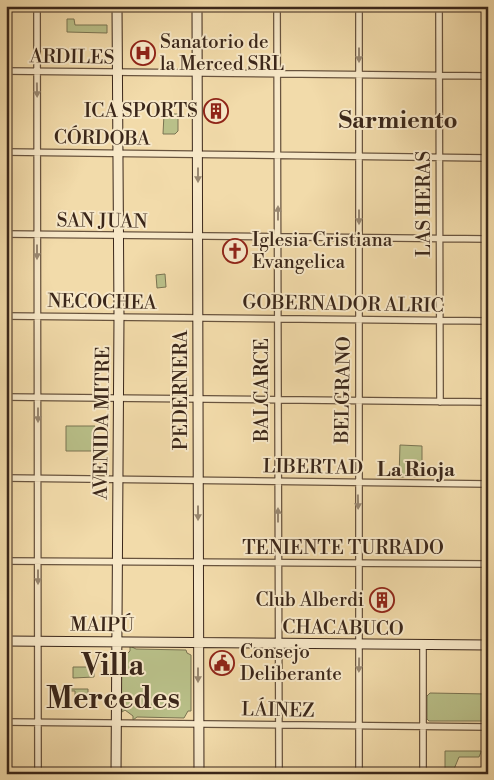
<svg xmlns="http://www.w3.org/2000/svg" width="494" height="780" font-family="'Libre Bodoni',serif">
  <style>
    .green { fill: #b9c089; stroke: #7a7452 }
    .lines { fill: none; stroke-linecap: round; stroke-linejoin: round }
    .street-casing { stroke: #69543e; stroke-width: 8 }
    .secondary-casing { stroke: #3b271a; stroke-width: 11 }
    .street { stroke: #f7e8c8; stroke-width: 5.5 }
    .secondary { stroke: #f7e8c8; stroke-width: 9 }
    .oneway { fill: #998871 }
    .labels { text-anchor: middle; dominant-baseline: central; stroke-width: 4; stroke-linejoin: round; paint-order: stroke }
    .poi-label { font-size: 19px; fill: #3b271a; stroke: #f7e8c8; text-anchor: start }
    .street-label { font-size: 19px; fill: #3b271a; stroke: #f7e8c8 }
    .neighbourhood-label { font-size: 20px; font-weight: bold; fill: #3b271a; stroke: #f7e8c8 }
    .district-label { font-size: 24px; font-weight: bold; fill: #3b271a; stroke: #f7e8c8 }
    .town-label { font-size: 29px; font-weight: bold; fill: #3b271a; stroke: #f7e8c8 }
  </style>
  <rect width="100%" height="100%" fill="#f2dbaa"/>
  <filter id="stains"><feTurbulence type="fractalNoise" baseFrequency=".004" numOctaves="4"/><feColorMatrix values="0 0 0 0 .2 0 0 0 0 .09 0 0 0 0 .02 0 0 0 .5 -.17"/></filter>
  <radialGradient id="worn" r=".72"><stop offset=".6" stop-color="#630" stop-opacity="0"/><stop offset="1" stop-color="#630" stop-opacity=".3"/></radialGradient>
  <path class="green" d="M 67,19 L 74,19 L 75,25 L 107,25 L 107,33 L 67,32 Z
    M 164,114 L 178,114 L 178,131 L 175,134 L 163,134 Z
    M 165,274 L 166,287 L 157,288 L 156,275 Z
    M 66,426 L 95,426 L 95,451 L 66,451 Z
    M 400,445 L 422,446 L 422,477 L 399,477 Z
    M 130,646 L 136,649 L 186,650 L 187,653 L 191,655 L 191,711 L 188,711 L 184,718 L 137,717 L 133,720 L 133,716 L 125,710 L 122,712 L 120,653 L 126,655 L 130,651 Z
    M 73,667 L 94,667 L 94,677 L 73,678 Z
    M 61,689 L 88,689 L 88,693 L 94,693 L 94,699 L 75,699 L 75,691 L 61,691 Z
    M 430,693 L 488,694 L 488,721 L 429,721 L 427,719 L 427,696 Z
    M 445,751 L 481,751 L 481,752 L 479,757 L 459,757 L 452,774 L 445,774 Z"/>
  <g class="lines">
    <defs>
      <path id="street" d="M 37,6 L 38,774
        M 277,6 L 279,774
        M 439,6 L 440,402
        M 6,71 L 488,76
        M 6,152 L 488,158
        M 6,234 L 488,239
        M 6,316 L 488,321
        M 6,397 L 488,402
        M 6,478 L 488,484
        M 6,561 L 488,564
        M 423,645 L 423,774
        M 6,722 L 488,727
        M 359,774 L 359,6"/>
      <path id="secondary" d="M 197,6 L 199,774
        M 6,641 L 488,645
        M 116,774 L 119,317 L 117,6"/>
    </defs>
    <use href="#street" class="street-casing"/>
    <use href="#secondary" class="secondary-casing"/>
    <use href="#street" class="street"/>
    <use href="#secondary" class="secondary"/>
  </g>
  <defs><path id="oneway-solid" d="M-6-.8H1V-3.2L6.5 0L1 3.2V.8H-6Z" transform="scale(1.25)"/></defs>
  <g class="oneway">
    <use href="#oneway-solid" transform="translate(359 55) rotate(90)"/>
    <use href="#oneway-solid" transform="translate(37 90) rotate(89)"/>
    <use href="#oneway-solid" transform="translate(198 175) rotate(90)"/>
    <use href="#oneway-solid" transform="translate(278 213) rotate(-90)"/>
    <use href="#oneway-solid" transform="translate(359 217) rotate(90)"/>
    <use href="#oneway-solid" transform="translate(37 252) rotate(90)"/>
    <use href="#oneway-solid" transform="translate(38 415) rotate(90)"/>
    <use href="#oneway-solid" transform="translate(358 502) rotate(89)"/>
    <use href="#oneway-solid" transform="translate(198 513) rotate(90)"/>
    <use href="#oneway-solid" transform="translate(278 515) rotate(-90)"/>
    <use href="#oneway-solid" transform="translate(38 577) rotate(90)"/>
    <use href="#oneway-solid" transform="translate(359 665) rotate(91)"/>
    <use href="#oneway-solid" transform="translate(198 675) rotate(90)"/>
  </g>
  <defs>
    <symbol id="hospital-ring" viewBox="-11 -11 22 22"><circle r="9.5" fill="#f7e8c8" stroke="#8f2418" stroke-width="1.5"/><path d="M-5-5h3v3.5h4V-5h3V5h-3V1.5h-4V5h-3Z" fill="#8f2418"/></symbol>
    <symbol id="building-ring" viewBox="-11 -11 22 22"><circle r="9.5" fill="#f7e8c8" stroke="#8f2418" stroke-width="1.5"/><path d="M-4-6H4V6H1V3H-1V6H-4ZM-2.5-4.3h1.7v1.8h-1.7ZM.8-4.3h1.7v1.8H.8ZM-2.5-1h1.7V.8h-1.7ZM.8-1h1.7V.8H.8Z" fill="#8f2418"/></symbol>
    <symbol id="church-ring" viewBox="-11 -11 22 22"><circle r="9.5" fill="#f7e8c8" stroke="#8f2418" stroke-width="1.5"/><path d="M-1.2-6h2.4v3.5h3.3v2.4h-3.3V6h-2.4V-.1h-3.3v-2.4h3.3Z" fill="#8f2418"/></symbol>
    <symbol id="civic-ring" viewBox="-11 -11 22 22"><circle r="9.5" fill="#f7e8c8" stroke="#8f2418" stroke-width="1.5"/><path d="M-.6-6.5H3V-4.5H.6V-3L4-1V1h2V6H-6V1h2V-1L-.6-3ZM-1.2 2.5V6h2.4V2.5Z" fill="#8f2418"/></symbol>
  </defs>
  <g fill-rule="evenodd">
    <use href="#hospital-ring" x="129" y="39" width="28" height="28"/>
    <use href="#building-ring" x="202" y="97" width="28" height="28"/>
    <use href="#church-ring" x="221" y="237" width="28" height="28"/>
    <use href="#building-ring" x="368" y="586" width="28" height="28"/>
    <use href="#civic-ring" x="208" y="649" width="28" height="28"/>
  </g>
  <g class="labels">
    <g class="poi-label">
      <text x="160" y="42">Sanatorio de<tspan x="160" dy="22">la Merced SRL</tspan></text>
      <text x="198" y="111" text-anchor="end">ICA SPORTS</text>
      <text x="252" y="240">Iglesia Cristiana<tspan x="252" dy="22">Evangelica</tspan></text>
      <text x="364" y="600" text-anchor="end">Club Alberdi</text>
      <text x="240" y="652">Consejo<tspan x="240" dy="22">Deliberante</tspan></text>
    </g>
    <g class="street-label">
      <text transform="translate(72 57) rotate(1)">ARDILES</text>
      <text transform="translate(102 138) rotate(1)">CÓRDOBA</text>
      <text transform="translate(424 204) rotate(-90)">LAS HERAS</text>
      <text transform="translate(102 221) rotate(1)">SAN JUAN</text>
      <text transform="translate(102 302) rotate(1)">NECOCHEA</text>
      <text transform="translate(343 304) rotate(1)">GOBERNADOR ALRIC</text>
      <text transform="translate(181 390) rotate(-90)">PEDERNERA</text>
      <text transform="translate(262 390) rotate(-90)">BALCARCE</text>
      <text transform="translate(343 390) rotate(-89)">BELGRANO</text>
      <text transform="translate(102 423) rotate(-89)">AVENIDA MITRE</text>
      <text transform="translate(313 467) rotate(1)">LIBERTAD</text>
      <text x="343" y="548">TENIENTE TURRADO</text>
      <text transform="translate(102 625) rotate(1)">MAIPÚ</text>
      <text transform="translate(343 628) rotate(1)">CHACABUCO</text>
      <text transform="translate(278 710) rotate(1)">LÁINEZ</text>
    </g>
    <g class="neighbourhood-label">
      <text x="416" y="470">La Rioja</text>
    </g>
    <g class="district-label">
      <text x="398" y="121">Sarmiento</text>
    </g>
    <g class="town-label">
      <text x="113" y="666">Villa<tspan x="113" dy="33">Mercedes</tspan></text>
    </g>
  </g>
  <rect width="494" height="780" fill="none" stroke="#f2dbaa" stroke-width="25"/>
  <rect x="8" y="8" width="479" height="765" fill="none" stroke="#3b271a" stroke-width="2.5"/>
  <rect x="12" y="12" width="469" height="755" fill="none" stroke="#3b271a"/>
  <rect width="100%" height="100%" filter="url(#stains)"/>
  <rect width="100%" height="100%" fill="url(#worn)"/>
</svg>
